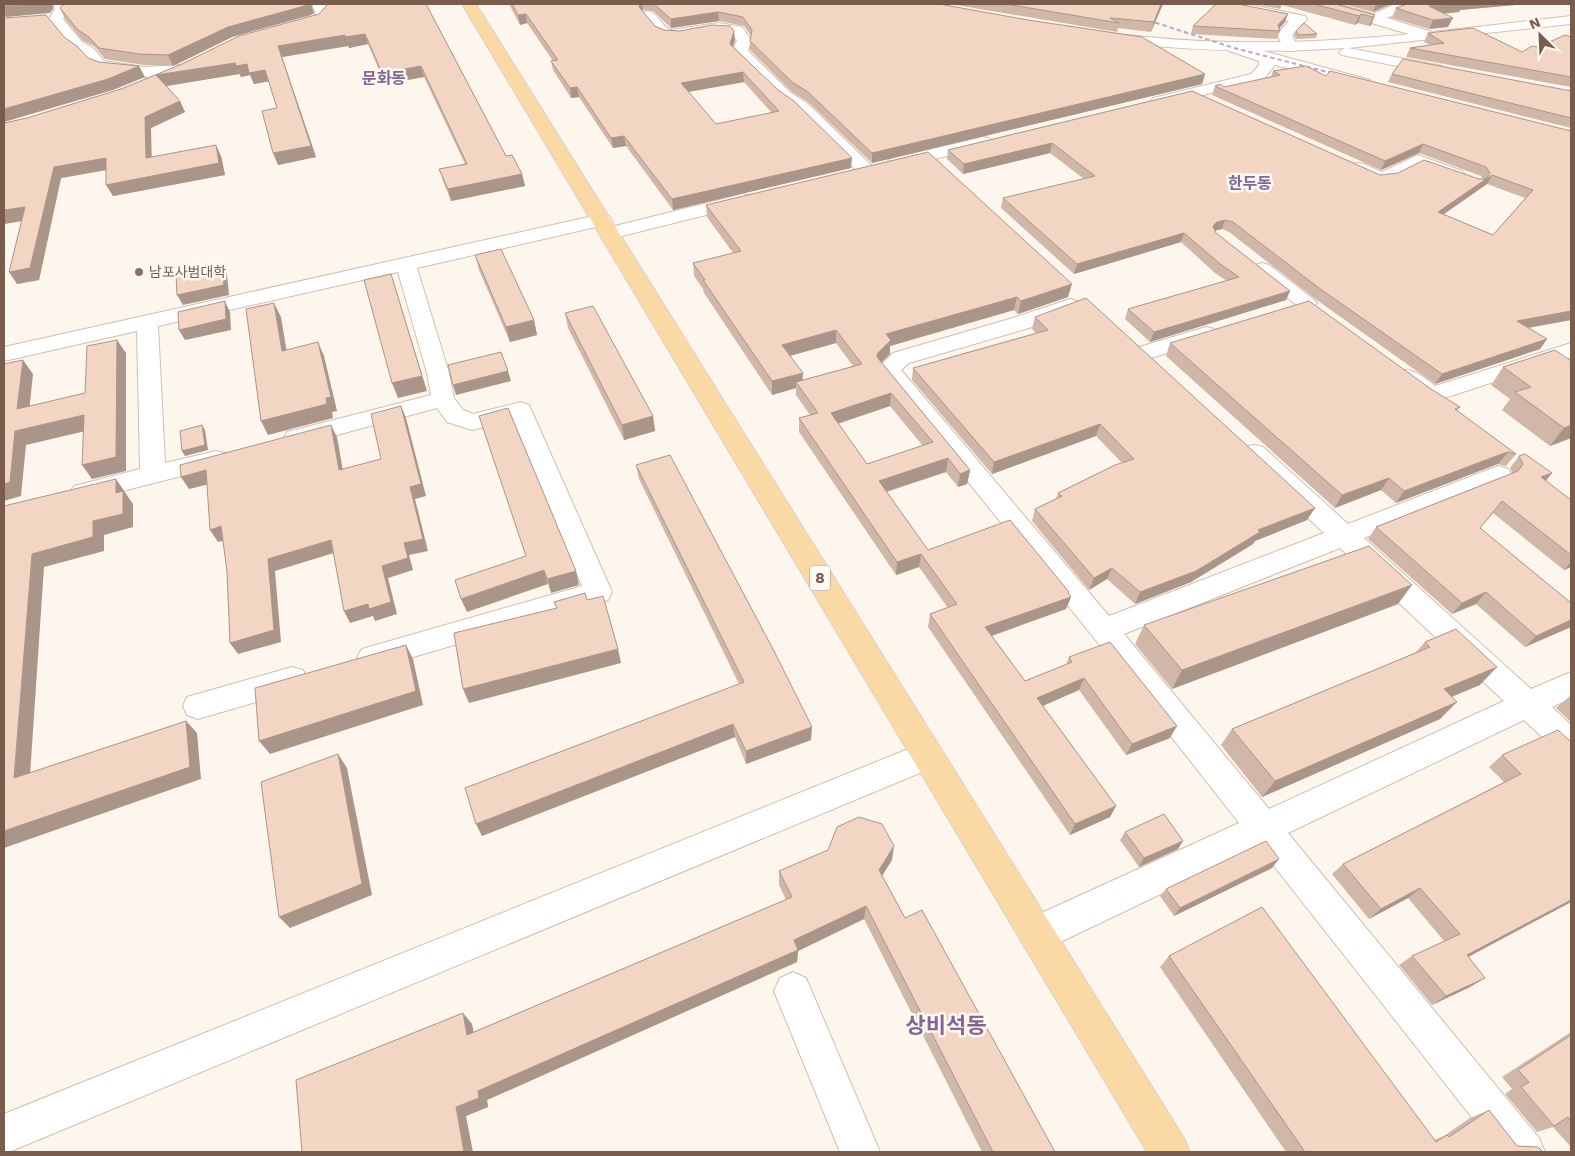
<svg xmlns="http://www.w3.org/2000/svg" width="1575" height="1156" font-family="'Work Sans','Noto Sans KR',sans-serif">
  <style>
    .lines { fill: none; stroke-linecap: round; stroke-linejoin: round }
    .street-casing { stroke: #d1beb0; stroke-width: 2 }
    .secondary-casing { stroke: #d6c0b0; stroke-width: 2 }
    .primary-casing { stroke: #dad1cd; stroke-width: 2 }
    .street { fill: #fff; fill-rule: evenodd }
    .secondary { fill: #fff; fill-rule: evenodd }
    .primary { fill: #fbd9a5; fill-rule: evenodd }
    .rail { stroke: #b9a8c9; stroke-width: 2; stroke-dasharray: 4.5 3; stroke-linecap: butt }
    .wall { fill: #d1b7a8; fill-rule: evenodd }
    .shaded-wall { fill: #aa9588 }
    .building { fill: #f3d5c3; stroke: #aa9588; fill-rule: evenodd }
    .education-dot { fill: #8d6e63; stroke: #fffaf3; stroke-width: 2 }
    .labels { text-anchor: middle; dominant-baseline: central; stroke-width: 5; stroke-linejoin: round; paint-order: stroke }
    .far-education-label { font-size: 14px; fill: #785e54; stroke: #fffaf3; text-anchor: start }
    .shield { fill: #fffaf3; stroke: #a28b7f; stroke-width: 1 }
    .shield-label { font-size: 15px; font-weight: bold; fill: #7a5c4d }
    .far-quarter-label { font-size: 16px; font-weight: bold; fill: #846695; stroke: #fffaf3 }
    .near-quarter-label { font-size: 22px; font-weight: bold; fill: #846695; stroke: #fffaf3 }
  </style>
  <rect width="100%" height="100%" fill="#fdf6ec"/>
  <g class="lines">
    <defs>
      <path id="street" d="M 54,4 L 68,4 L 69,9 L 63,19 L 82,42 L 94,49 L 104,61 L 144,67 L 181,65 L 186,67 L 189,70 L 186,73 L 181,75 L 144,77 L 94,67 L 84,55 L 72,48 L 49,19 L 55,9 Z
        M 312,4 L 326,4 L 330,15 C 322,25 299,33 287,30 L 285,27 L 287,24 L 312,17 L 316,14 Z
        M 1220,4 L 1246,4 L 1305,16 L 1307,19 L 1292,35 L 1298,48 L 1295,51 L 1285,51 L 1277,34 L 1289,21 L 1227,8 Z
        M 1316,4 L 1337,4 L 1373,14 L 1395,4 L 1413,4 L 1411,7 L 1387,18 L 1432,32 L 1434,35 L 1432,38 L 1422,38 L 1318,7 Z
        M 648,11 C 658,13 661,26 671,30 L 719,23 L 742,27 L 751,40 L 748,51 L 791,93 L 807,103 L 872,166 L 875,170 L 872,174 L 866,175 L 860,174 L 795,109 L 779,99 L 732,52 L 737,40 L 731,34 C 725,31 719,32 712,32 C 675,37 666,51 641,15 L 643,12 Z
        M 1234,43 L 1370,80 L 1372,83 L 1370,86 L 1364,88 L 1275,65 L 1263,80 L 1159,106 L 1153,104 L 1151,101 L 1153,98 L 1251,74 L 1259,65 L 1259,61 L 1229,51 L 1226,48 L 1229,45 Z
        M 983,137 L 989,138 L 992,142 L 989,146 L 896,168 L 890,167 L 887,163 L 890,159 Z
        M 1418,155 L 1462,171 L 1465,175 L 1462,179 L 1456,180 L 1419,167 L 1382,184 L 1352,172 L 1349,168 L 1352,164 L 1358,163 L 1364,164 L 1382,172 Z
        M 743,194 L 750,196 L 752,200 L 750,204 L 610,239 L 603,237 L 600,233 L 603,229 Z
        M 602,214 L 609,216 L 612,220 L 609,224 L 417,268 L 449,373 L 454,398 L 463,410 L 473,414 L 521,402 L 529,405 L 612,592 L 608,600 L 598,603 L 372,669 L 362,665 L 357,657 L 362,649 L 582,586 L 513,420 L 472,430 L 447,422 L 437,408 L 296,446 L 287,444 L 284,438 L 287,432 L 431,395 L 427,373 L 398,272 L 158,326 L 165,463 L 216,451 L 225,453 L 228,459 L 225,465 L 83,501 L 74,498 L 70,492 L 74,486 L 140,469 L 137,331 L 4,361 L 4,347 Z
        M 1262,263 L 1269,265 L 1313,299 L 1317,303 L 1313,307 L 1306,309 L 1299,307 L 1255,273 L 1252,269 L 1255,265 Z
        M 1070,299 L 1077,301 L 1081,305 L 1077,309 L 1029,328 L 909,363 L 901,370 L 1109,616 L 1324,533 L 1245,459 L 1242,453 L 1245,447 L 1254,445 L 1263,447 L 1348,524 L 1490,469 L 1499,466 L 1508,469 L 1512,475 L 1508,481 L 1364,538 L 1531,689 L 1571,672 L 1571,698 L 1552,707 L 1571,725 L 1571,758 L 1560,754 L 1524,720 L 1288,833 L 1539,1138 L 1545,1152 L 1499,1152 L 1259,847 L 1050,947 L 1037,952 L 1024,947 L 1019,934 L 1024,921 L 1239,823 L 1094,638 L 877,369 L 893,353 L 1013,318 ZM 1340,548 L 1504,701 L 1269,809 L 1124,634 Z
        M 1206,327 L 1214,329 L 1217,334 L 1214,339 L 1144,360 L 1136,358 L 1133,353 L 1136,348 Z
        M 1571,343 L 1571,357 L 1432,402 C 1419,399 1402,387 1395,376 L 1398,371 C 1413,367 1423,377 1435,386 Z
        M 292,667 L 303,670 L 307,679 L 303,688 L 198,719 L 187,715 L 183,706 L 187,697 Z
        M 928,741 L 939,745 L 944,755 L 939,765 L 9,1152 L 4,1152 L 4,1114 Z
        M 793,972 L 806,978 L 880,1152 L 840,1152 L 774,991 L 780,978 Z"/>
      <path id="secondary" d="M 1571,16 L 1571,24 L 1348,48 L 1442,66 L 1445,69 L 1442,72 L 1437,74 L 1342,55 L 1339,52 L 1345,48 C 1268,53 1192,51 1115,42 L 1110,41 L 1108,38 L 1110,35 L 1115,34 C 1153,38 1190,41 1228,42 C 1343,45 1457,29 1571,16 Z"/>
      <path id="primary" d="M 462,4 L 476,4 L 1184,1138 L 1190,1152 L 1147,1152 Z"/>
    </defs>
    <use href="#street" class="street-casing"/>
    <use href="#secondary" class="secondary-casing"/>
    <use href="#primary" class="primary-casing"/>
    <use href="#street" class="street"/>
    <use href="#secondary" class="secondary"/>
    <use href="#primary" class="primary"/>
    <path class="rail" d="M 1141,18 L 1234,48 L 1343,76"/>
  </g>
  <path class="wall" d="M 311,4 L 314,13 L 311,15 L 232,37 L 173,66 L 144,65 L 105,59 L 95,47 L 83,41 L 65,19 L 60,8 Z
    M 328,4 L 426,4 L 506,156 L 522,174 L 525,186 L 451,201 L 443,181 L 439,169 L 465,164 L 424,77 L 385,84 L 368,44 L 349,48 L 348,46 L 282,57 L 316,157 L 278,165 L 277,108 L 269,81 L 254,84 L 250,75 L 241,77 L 239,74 L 166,86 L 185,112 L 151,128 L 151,157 L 221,156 L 225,175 L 113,196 L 106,170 L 61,178 L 39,280 L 17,284 L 22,221 L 4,224 L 4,123 L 27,118 L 121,89 L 319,14 Z
    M 509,4 L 939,4 L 1205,74 L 1202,84 L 872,163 L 808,102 L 792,92 L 750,50 L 750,41 L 751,36 L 744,26 L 719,21 L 671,28 L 653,11 L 643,10 L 642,11 L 655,26 L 664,30 L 735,40 L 733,46 L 851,168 L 673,210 L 626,146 L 613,148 L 579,97 L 571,98 L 553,70 L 551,61 L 553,61 L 527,23 L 520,25 ZM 744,82 L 772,113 L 716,124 L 688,92 Z
    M 950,4 L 1163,4 L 1151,32 L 1118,28 L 1117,32 Z
    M 1254,4 L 1335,4 L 1375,15 L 1371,25 L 1369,26 L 1358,23 L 1355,25 L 1282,5 L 1280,9 Z
    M 1343,4 L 1391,4 L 1373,12 Z
    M 1407,4 L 1527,4 L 1460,10 L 1459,12 L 1444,14 L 1448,27 L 1429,29 L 1392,18 L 1396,8 Z
    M 1285,22 L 1280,28 L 1280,31 L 1277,39 L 1191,34 L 1193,26 Z
    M 1296,31 L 1317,34 L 1316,38 L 1296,39 L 1294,35 Z
    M 1428,33 L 1522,52 L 1571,37 L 1571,87 L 1406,57 L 1410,48 L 1430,45 L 1424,42 Z
    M 1273,71 L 1326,76 L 1571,131 L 1571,320 L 1528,328 L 1547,339 L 1540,349 L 1435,384 L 1314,298 L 1229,232 L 1222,229 L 1215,231 L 1216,233 L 1290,291 L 1286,300 L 1150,342 L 1125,319 L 1128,309 L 1227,281 L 1215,273 L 1181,242 L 1074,274 L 1001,208 L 1003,198 L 1084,179 L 1050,153 L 963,174 L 947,159 L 948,150 L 1192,91 L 1380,175 L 1479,179 L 1483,179 L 1481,176 L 1419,153 L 1381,170 L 1212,95 L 1215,86 L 1224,87 L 1271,77 ZM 1487,184 L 1525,198 L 1493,235 L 1443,215 Z
    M 1392,74 L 1571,91 L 1571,128 L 1388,82 Z
    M 706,205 L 1068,297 L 1018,314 L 1014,310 L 890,346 L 890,354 L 881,362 L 970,470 L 967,484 L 958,487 L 946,472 L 887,492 L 928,550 L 1069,592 L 1068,594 L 1071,597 L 1066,609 L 992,636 L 1025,681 L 1066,665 L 1069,657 L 1170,738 L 1126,755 L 1079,690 L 1043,706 L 1116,806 L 1110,817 L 1070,835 L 928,627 L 930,614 L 948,608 L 919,567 L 896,575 L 799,432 L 799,418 L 810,415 L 796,395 L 796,388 L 772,395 L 704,293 L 703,289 L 694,276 L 693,263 L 733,253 L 707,217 ZM 836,343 L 853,366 L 803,380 L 790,356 ZM 890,406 L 923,446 L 867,464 L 838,424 Z
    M 475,255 L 534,320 L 537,335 L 510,342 L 479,270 Z
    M 565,313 L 653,416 L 655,431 L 624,440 L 568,328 Z
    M 1035,317 L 1307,520 L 1255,541 L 1253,544 L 1191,582 L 1135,604 L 1107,579 L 1089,590 L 1032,521 L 1035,509 L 1056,499 L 1058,493 L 1122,463 L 1096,436 L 992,474 L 912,380 L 913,368 L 1036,333 L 1032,329 Z
    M 1170,343 L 1431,389 L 1460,407 L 1457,411 L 1516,454 L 1506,466 L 1498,464 L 1489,467 L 1396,503 L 1381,490 L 1335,508 L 1166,356 Z
    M 1555,350 L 1571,438 L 1550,446 L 1502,410 L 1510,399 L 1491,385 L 1503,367 Z
    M 1519,456 L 1552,473 L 1546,481 L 1571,500 L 1571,567 L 1564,570 L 1493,513 L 1480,528 L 1571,603 L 1571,627 L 1525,647 L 1476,604 L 1452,614 L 1368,539 L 1376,527 L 1512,473 L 1510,468 Z
    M 636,465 L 811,740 L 746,764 L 735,737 L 482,836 L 739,684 L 639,479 Z
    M 1398,604 L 1172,689 L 1135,644 L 1144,625 Z
    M 1425,642 L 1480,685 L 1452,697 L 1440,719 L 1262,797 L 1221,745 L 1232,729 L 1415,653 Z
    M 1570,696 L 1571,696 L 1571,722 L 1556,708 Z
    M 1571,742 L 1571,902 L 1468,957 L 1485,978 L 1470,987 L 1432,1005 L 1399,965 L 1412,956 L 1444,941 L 1408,898 L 1369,919 L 1332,874 L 1343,864 L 1504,782 L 1489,767 L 1502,755 Z
    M 1125,832 L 1178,849 L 1139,867 L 1120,840 Z
    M 892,860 L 882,875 L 905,918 L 1055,1152 L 982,1152 L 864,919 L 798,951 L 797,962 L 487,1100 L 488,1107 L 466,1116 L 302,1152 L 472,1024 L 473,1032 L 786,900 L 779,885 L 779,871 Z
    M 1272,868 L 1174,916 L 1160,896 L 1166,889 Z
    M 1169,956 L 1434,1140 L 1444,1136 L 1470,1118 L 1489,1110 L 1517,1146 L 1543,1152 L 1286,1152 L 1160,967 Z
    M 1571,1032 L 1571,1147 L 1553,1127 L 1537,1132 L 1505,1094 L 1512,1089 L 1502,1077 Z"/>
  <path class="shaded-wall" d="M 33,4 L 53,4 L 53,9 L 50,13 L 6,17 L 4,12 L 4,6 Z
    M 309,4 L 311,4 L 314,13 L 311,15 L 232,37 L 173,66 L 168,55 L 228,27 Z
    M 640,4 L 642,4 L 643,10 L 640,16 L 639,7 Z
    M 1161,4 L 1163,4 L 1151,32 L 1154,22 Z
    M 1376,4 L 1391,4 L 1373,12 Z
    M 1455,4 L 1527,4 L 1460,10 L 1459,12 L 1424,15 L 1429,6 Z
    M 718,12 L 719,21 L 671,28 L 671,19 Z
    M 526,14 L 527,23 L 520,25 L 518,15 Z
    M 1288,14 L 1285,22 L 1277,31 L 1278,25 Z
    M 1361,14 L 1358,23 L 1355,25 L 1359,16 Z
    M 1375,15 L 1371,25 L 1369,26 L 1373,17 Z
    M 1453,18 L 1448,27 L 1429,29 L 1433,20 Z
    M 734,31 L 735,40 L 731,53 L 730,44 Z
    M 365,34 L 368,44 L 349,48 L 345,37 Z
    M 345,35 L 348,46 L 282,57 L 316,157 L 278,165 L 273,153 L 311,146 L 278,46 Z
    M 235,63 L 239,74 L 161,87 L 156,75 Z
    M 247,64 L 265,70 L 270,81 L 254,84 L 250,75 L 241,77 L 236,66 Z
    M 139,66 L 145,77 L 113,90 L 4,122 L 4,109 Z
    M 421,66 L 424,77 L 385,84 L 382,73 Z
    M 743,72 L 744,82 L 682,93 L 681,83 Z
    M 1205,74 L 1202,84 L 872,163 L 872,153 Z
    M 577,87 L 579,97 L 571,98 L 570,88 Z
    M 180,101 L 185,112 L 151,128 L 152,169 L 146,158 L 145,117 Z
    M 624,136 L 626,146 L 613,148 L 611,138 Z
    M 1052,143 L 1050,153 L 963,174 L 964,164 Z
    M 1423,144 L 1419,153 L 1381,170 L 1385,161 Z
    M 216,145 L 221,156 L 225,175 L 113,196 L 106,185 Z
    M 106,158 L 112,169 L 61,178 L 39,280 L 17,284 L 9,272 L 54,167 Z
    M 852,158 L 851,168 L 673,210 L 672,199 Z
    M 522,174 L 525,186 L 451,201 L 448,189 Z
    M 1492,175 L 1487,184 L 1432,222 L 1438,212 Z
    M 25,207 L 33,219 L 4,224 L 4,210 Z
    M 1225,220 L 1222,229 L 1213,231 L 1213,226 L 1217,222 Z
    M 1184,233 L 1181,242 L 1074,274 L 1077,264 Z
    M 222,264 L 227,275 L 229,295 L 183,305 L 177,295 Z
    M 391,274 L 427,391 L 398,398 L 392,383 Z
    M 1072,284 L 1068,297 L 1018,314 L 1021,301 Z
    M 1290,291 L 1286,300 L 1150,342 L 1154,332 Z
    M 1017,297 L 1014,310 L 890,346 L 890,354 L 876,368 L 877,354 L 886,334 Z
    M 225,301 L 230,312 L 231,330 L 185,340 L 179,330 Z
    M 274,303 L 281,317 L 289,365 L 282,351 Z
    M 1571,311 L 1571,320 L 1511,331 L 1517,321 Z
    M 534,320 L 537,335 L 510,342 L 506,327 Z
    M 836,330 L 836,343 L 782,358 L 782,345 Z
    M 1547,339 L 1540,349 L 1435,384 L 1442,374 Z
    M 117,340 L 126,353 L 126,471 L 92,479 L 82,465 Z
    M 318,342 L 324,356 L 337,411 L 332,412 L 333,418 L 268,435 L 261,421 Z
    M 23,360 L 33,374 L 28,422 L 17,409 Z
    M 508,371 L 511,381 L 456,395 L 453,385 Z
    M 803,373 L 802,386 L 796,382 L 796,388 L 772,395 L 772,381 Z
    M 891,393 L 890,406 L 830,426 L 831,413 Z
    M 401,406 L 406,418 L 426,496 L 415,499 L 428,551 L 409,555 L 413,570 L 388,578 L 397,614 L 375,621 L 373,616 L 350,623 L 344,611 L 382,566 L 404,543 Z
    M 84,415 L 94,429 L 26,445 L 21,496 L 4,501 L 4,484 L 15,431 Z
    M 653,416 L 655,431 L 624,440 L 622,425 Z
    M 1100,424 L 1096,436 L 992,474 L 994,462 Z
    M 202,425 L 205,430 L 208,450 L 185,456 L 182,451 Z
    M 331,425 L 337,437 L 345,482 L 339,470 Z
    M 1571,425 L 1571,438 L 1550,446 L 1564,428 Z
    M 1508,452 L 1498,464 L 1396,503 L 1404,491 Z
    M 948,458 L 946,472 L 878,494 L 879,481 Z
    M 206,470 L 214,483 L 189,489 L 181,477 Z
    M 970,470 L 967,484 L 958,487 L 960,474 Z
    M 1552,473 L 1542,485 L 1541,477 Z
    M 1389,478 L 1381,490 L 1335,508 L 1342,495 Z
    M 116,479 L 133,504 L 133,527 L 104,535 L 104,551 L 44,567 L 29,790 L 14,778 L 32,554 L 93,521 L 116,493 Z
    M 1315,508 L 1307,520 L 1255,541 L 1253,544 L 1191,582 L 1135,604 L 1140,592 L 1258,530 Z
    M 221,526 L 229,539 L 218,542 L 210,530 Z
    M 331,540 L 337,552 L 275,571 L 281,642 L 238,654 L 230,643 L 268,559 Z
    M 921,554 L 919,567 L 896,575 L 897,562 Z
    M 1571,562 L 1571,567 L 1564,570 Z
    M 1112,568 L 1107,579 L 1089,590 L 1094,578 Z
    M 544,570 L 548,584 L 467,612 L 461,599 Z
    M 576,571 L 579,585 L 551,593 L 547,579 Z
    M 1412,585 L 1398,604 L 1172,689 L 1182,670 Z
    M 1069,592 L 1067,598 L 1071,597 L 1066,609 L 982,639 L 985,627 Z
    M 1486,592 L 1476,604 L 1452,614 L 1462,603 Z
    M 1571,620 L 1571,627 L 1525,647 L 1536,636 Z
    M 406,645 L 413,659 L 423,705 L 270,754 L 259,741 Z
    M 618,649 L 621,663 L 469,703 L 463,689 Z
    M 1497,667 L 1480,685 L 1428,706 L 1444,689 Z
    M 1084,678 L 1079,690 L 1033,710 L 1037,698 Z
    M 1457,702 L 1440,719 L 1262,797 L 1275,781 Z
    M 186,721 L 197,733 L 201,779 L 4,848 L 4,831 Z
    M 733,724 L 735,737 L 482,836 L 476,824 Z
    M 1177,726 L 1170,738 L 1126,755 L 1132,744 Z
    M 812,727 L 811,740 L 746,764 L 746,751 Z
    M 338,754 L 347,768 L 372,895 L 290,928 L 279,917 Z
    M 1116,806 L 1110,817 L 1070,835 L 1075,824 Z
    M 1183,841 L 1178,849 L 1139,867 L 1144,858 Z
    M 894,846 L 892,860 L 877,884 L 879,870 Z
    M 1279,859 L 1272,868 L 1174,916 L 1180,908 Z
    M 1420,888 L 1408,898 L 1369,919 L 1381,909 Z
    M 1571,900 L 1571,902 L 1453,965 L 1467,955 Z
    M 866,906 L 864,919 L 798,951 L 797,962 L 487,1100 L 488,1107 L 466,1116 L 473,1152 L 464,1152 L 456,1107 L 478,1091 Z
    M 1485,978 L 1470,987 L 1432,1005 L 1446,996 Z
    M 463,1013 L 472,1024 L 476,1045 L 467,1035 Z"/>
  <path class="building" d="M 4,4 L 33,4 L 4,6 Z
    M 63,4 L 174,4 L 175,5 L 176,4 L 309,4 L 308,5 L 228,27 L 168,55 L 139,54 L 99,48 L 89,37 L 78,30 L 60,8 Z
    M 328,4 L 426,4 L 506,156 L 512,155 L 522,174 L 448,189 L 439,169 L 467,164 L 421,66 L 382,73 L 365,34 L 345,37 L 345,35 L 278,46 L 311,146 L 273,153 L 262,111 L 277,108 L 265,70 L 249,73 L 247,64 L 236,66 L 235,63 L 156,75 L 180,101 L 145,117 L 146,158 L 216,145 L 219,163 L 106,185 L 106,158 L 54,167 L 30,268 L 9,272 L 25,207 L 4,210 L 4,123 L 27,118 L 121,89 L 182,64 L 239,36 L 319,14 Z
    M 512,4 L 640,4 L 639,7 L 655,26 L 664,30 L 680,31 L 712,25 L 730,26 L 734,31 L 730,44 L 778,90 L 794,101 L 852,158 L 672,199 L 624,136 L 611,138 L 577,87 L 570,88 L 551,61 L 558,60 L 526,14 L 518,15 ZM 743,72 L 779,111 L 716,124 L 681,83 Z
    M 654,4 L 939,4 L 1028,20 L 1142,37 L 1205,74 L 872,153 L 808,92 L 792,82 L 750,41 L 752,30 L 743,17 L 718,12 L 671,19 Z
    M 1006,4 L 1161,4 L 1154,22 L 1110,18 L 1119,23 Z
    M 1216,4 L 1238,4 L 1288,14 L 1278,25 L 1280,31 L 1193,26 Z
    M 1314,4 L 1335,4 L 1375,15 L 1373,17 L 1361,14 L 1359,16 Z
    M 1407,4 L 1455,4 L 1429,6 L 1453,18 L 1433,20 L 1396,8 Z
    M 46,15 L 65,38 L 77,46 L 88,58 L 99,62 L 139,66 L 108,79 L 4,109 L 4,18 Z
    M 1304,23 L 1317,34 L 1298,35 L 1296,31 Z
    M 1473,28 L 1522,52 L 1532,46 L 1538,47 L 1565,35 L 1571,37 L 1571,77 L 1410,48 L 1444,43 L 1428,33 Z
    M 1403,59 L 1571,91 L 1571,118 L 1392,74 Z
    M 1306,66 L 1326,76 L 1330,71 L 1571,131 L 1571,311 L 1517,321 L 1547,339 L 1442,374 L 1319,288 L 1233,222 L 1225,220 L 1217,222 L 1213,226 L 1216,233 L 1290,291 L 1154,332 L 1128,309 L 1239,277 L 1219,263 L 1184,233 L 1077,264 L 1003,198 L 1095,176 L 1052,143 L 964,164 L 948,150 L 1192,91 L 1380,175 L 1398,173 L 1424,160 L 1479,179 L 1486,179 L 1490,173 L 1486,167 L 1423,144 L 1385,161 L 1215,86 L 1220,84 L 1224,87 L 1280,75 L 1273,71 ZM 1492,175 L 1533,190 L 1493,235 L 1438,212 Z
    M 928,152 L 1072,284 L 1021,301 L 1017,297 L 886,334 L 891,340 L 877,354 L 877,357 L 970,470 L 960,474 L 948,458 L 879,481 L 928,550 L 1010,520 L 1069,592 L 1068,593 L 1071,597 L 985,627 L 1025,681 L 1072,662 L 1069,657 L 1110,642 L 1177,726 L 1132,744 L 1084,678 L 1037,698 L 1116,806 L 1075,824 L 930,614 L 957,604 L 921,554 L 897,562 L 799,418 L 818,413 L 796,382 L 862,364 L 836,330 L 782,345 L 803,373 L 772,381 L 703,280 L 705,280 L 693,263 L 741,251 L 706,205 ZM 891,393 L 933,442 L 867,464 L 831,413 Z
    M 501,249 L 534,320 L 506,327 L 475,255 Z
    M 222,264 L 224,285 L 177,295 L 176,274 Z
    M 391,274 L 422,376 L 392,383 L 364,280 Z
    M 1086,298 L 1315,508 L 1258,530 L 1260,532 L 1196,571 L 1140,592 L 1112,568 L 1094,578 L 1035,509 L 1062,496 L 1058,493 L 1115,465 L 1134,459 L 1100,424 L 994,462 L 913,368 L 1048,330 L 1035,317 Z
    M 225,301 L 226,319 L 179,330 L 178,312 Z
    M 1309,301 L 1431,389 L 1460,407 L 1455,409 L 1516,454 L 1508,452 L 1499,455 L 1404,491 L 1389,478 L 1342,495 L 1170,343 Z
    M 274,303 L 282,351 L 318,342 L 331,397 L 326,398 L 327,404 L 261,421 L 246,309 Z
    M 593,306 L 653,416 L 622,425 L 565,313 Z
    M 117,340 L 116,457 L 82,465 L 84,415 L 15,431 L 10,482 L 4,484 L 4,364 L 23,360 L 17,409 L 85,393 L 87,346 Z
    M 1555,350 L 1571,361 L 1571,425 L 1564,428 L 1515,392 L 1531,387 L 1503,367 Z
    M 501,352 L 508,371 L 453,385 L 448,365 Z
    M 401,406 L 421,484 L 410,487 L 423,539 L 404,543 L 408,558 L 382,566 L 391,602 L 369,609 L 368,604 L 344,611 L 331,540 L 268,559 L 274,630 L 230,643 L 227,571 L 221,526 L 210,530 L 206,470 L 181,477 L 180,465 L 331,425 L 339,470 L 381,459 L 371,414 Z
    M 508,408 L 576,571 L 547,579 L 544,570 L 461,599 L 455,580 L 526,556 L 479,416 Z
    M 202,425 L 205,445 L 182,451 L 180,431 Z
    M 1525,454 L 1552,473 L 1541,477 L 1571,500 L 1571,555 L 1502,501 L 1480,528 L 1571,603 L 1571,620 L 1536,636 L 1486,592 L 1462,603 L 1376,527 L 1518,471 L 1523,464 L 1519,456 Z
    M 670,455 L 774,651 L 812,727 L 746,751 L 733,724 L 476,824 L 465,788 L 744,682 L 636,465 Z
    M 116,479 L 116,493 L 123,491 L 123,514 L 93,521 L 93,537 L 32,554 L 14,778 L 186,721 L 190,767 L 4,831 L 4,506 Z
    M 1369,546 L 1412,585 L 1182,670 L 1144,625 Z
    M 585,593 L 587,600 L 603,596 L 618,649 L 463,689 L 454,633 L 557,608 L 554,602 Z
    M 1456,629 L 1497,667 L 1444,689 L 1457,702 L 1275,781 L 1232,729 L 1430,647 L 1425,642 Z
    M 406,645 L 416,691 L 259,741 L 255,688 Z
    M 1558,730 L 1571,742 L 1571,900 L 1467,955 L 1485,978 L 1446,996 L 1412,956 L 1460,934 L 1420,888 L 1381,909 L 1343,864 L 1521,774 L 1502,755 Z
    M 338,754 L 362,884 L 279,917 L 261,782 Z
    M 1164,814 L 1183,841 L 1144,858 L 1125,832 Z
    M 859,817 L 882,824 L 894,846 L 879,870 L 905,918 L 922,910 L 1055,1152 L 993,1152 L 866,906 L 794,940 L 798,950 L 478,1091 L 479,1098 L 456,1107 L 464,1152 L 302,1152 L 296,1080 L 463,1013 L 467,1035 L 792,897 L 779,871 L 828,850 L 837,827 Z
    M 1266,841 L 1279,859 L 1180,908 L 1166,889 Z
    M 1262,907 L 1436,1142 L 1447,1135 L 1449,1137 L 1489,1110 L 1517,1146 L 1538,1147 L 1543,1152 L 1305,1152 L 1169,956 Z
    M 1571,1035 L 1571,1121 L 1568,1117 L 1554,1126 L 1521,1087 L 1529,1082 L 1518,1070 Z"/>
  <circle class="education-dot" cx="139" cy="272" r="5"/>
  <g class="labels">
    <g class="far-education-label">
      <text x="149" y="272">남포사범대학</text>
    </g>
    <rect class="shield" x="810" y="565.5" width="20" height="25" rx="4"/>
    <g class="shield-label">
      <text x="820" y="578">8</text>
    </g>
    <g class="far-quarter-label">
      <text x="384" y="78">문화동</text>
      <text x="1250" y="183">한두동</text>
    </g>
    <g class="near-quarter-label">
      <text x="946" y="1025">상비석동</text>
    </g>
  </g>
  <rect width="1575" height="1156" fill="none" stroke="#7a5c4d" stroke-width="10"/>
  <g transform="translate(1540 35) rotate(336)" stroke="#fffaf3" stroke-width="4" paint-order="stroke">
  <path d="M0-4L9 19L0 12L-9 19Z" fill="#7a5c4d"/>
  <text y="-8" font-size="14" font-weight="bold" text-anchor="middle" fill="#7a5c4d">N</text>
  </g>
</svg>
